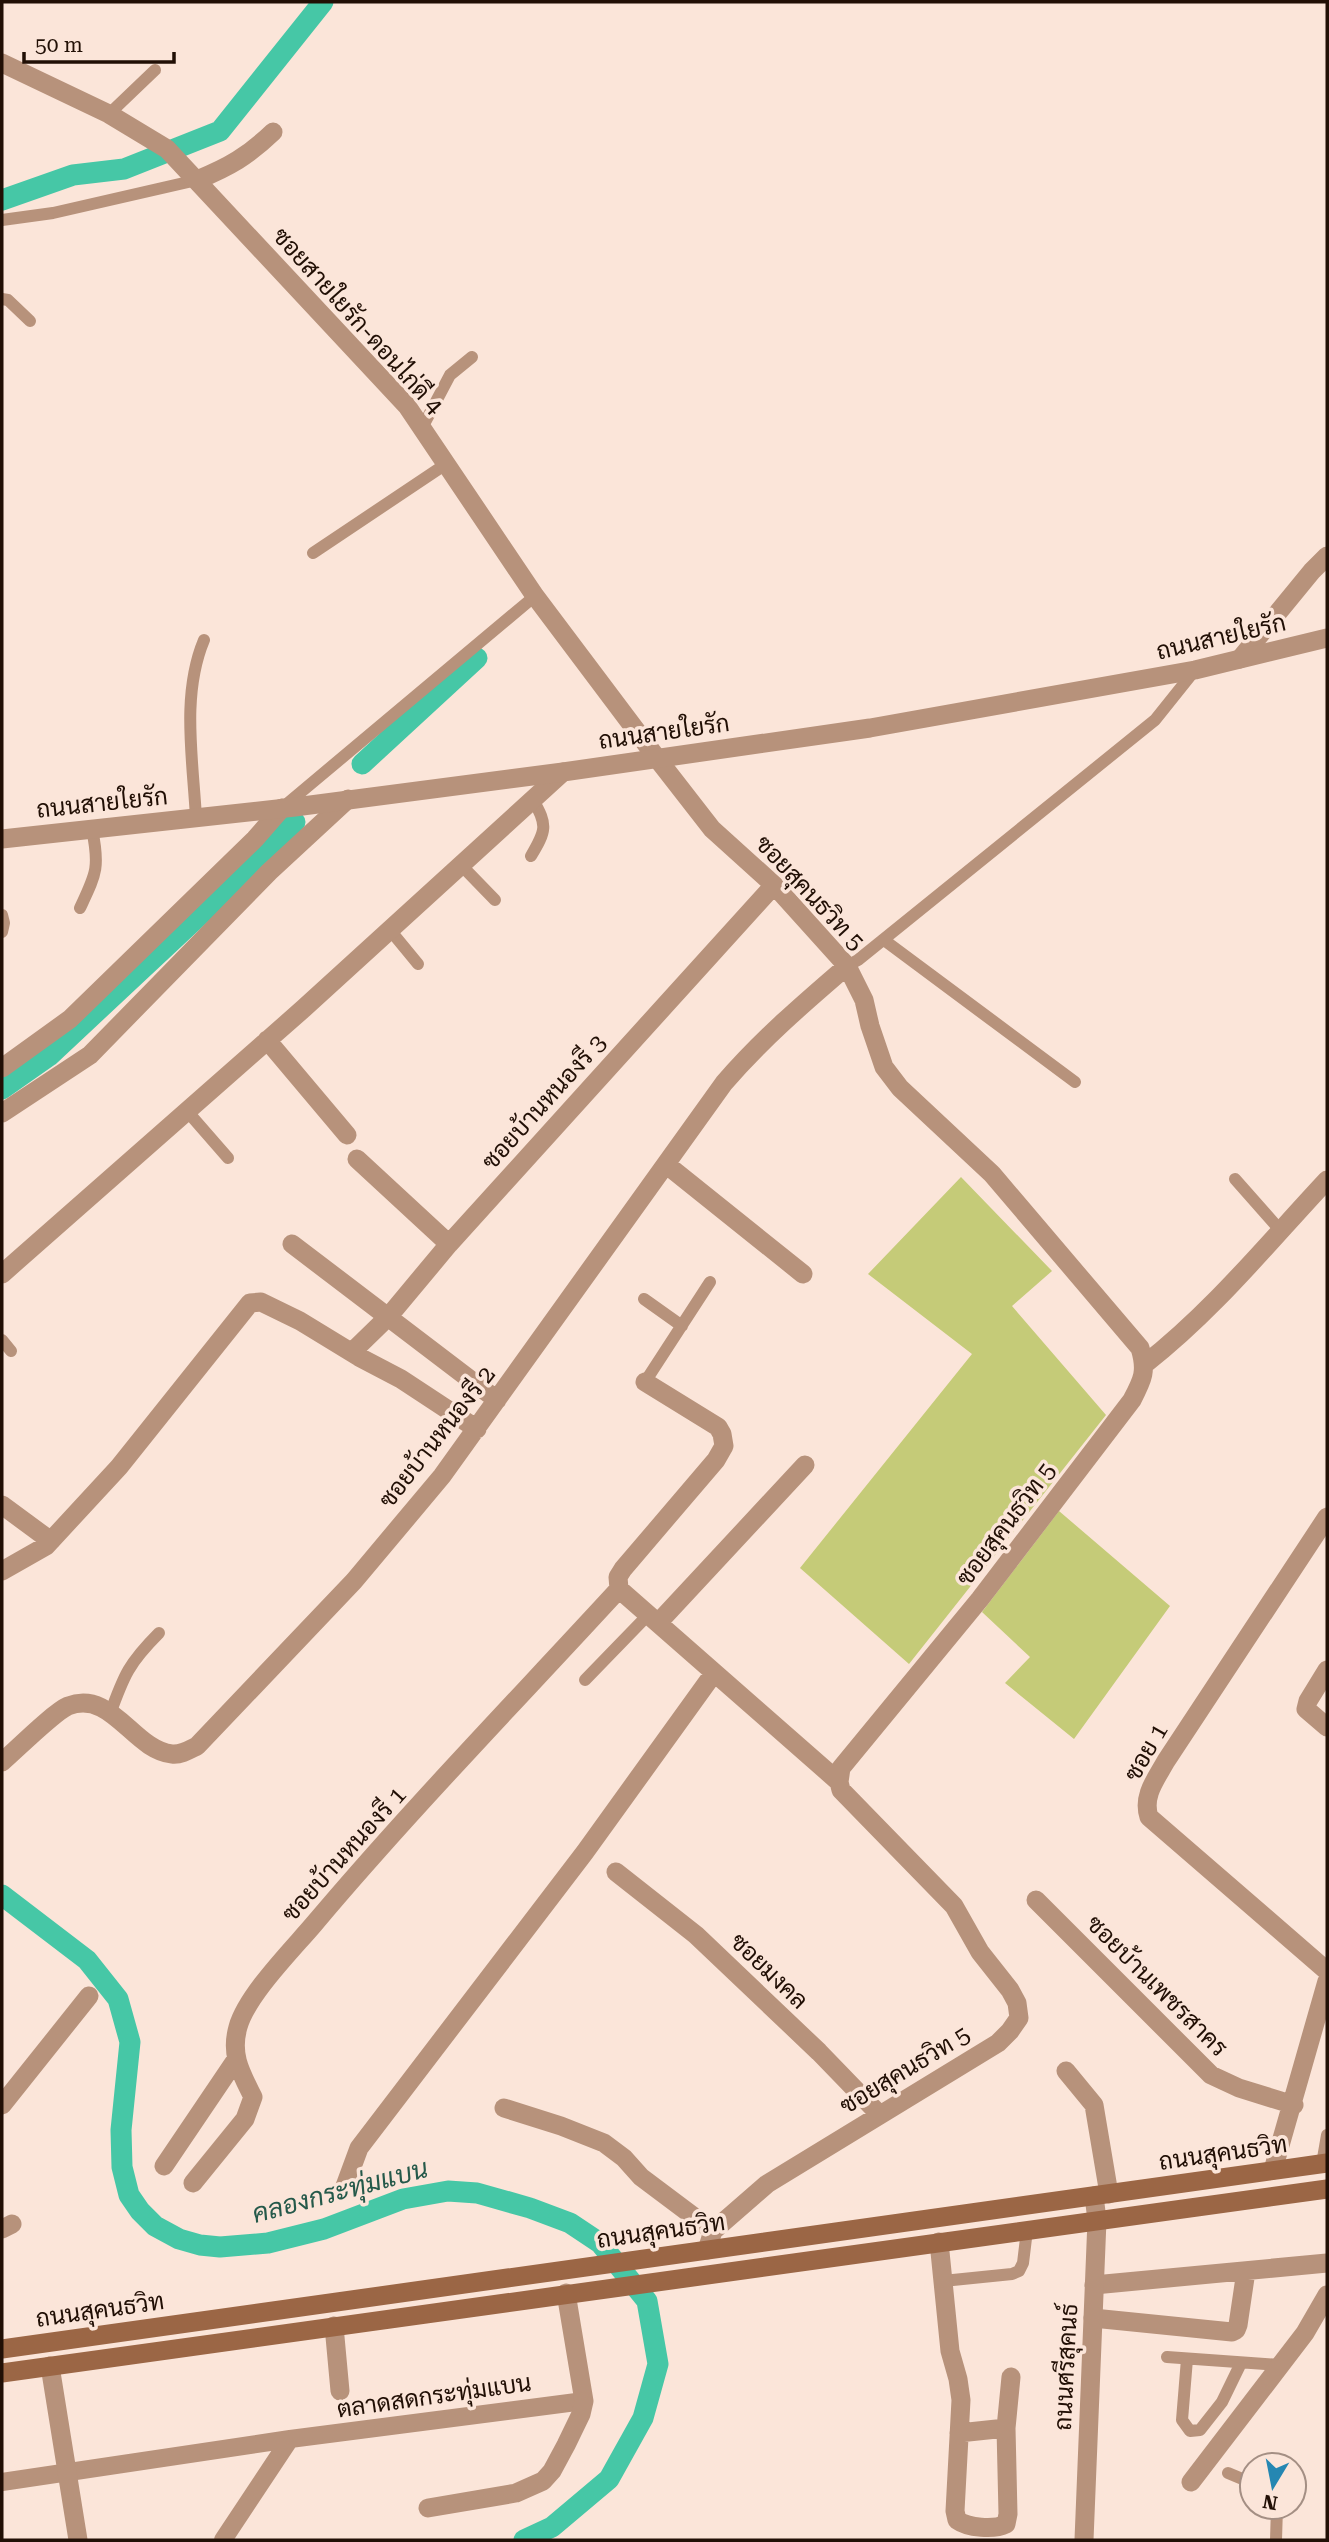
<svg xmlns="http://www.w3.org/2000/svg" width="1329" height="2542" font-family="'Roboto Serif',Sarabun,serif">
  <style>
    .green { fill: #c5cb78 }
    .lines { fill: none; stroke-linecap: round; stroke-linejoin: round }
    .canal { stroke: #46c7a6; stroke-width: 21 }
    .service { stroke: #b7927b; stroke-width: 12 }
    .pedestrian { stroke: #b7927b; stroke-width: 18 }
    .minor { stroke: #b7927b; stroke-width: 19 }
    .tertiary { stroke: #b7927b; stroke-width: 19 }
    .secondary { stroke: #9b6645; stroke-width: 19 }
    .labels { text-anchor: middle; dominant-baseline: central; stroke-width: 7; stroke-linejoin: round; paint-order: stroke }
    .street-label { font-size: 24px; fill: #210f05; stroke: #fbe5d9 }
    .water-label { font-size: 26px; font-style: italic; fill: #25594a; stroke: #fbe5d9 }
  </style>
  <rect width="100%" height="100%" fill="#fbe5d9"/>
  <path class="green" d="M 961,1177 L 1052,1271 L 1012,1306 L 1106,1415 L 909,1664 L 800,1568 L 972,1354 L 868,1274 Z
    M 1059,1511 L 1170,1606 L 1074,1739 L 1005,1683 L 1030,1657 L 982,1612 Z"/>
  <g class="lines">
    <path class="canal" d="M 2,200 L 73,175 L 124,169 L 220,131 L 323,2
      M 362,764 L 477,658
      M 2,1089 L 49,1056 L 220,896 L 295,822
      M 2,1895 L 87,1960 L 118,1999 L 130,2042 L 121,2130 L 122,2167 L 129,2195 L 140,2211 L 155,2226 L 179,2239 L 200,2245 L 220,2247 L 268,2243 L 324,2229 L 403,2199 L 448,2191 L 477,2193 L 530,2208 L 570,2223 L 600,2243 L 647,2301 L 658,2364 L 643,2418 L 609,2479 L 552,2527 L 524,2540"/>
    <path class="service" d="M 109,114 L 155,70
      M 2,220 L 53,213 L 197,180
      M 2,299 L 8,300 L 30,321
      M 422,428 L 450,375 L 472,357
      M 313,553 L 446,464
      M 282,808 L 535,596
      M 196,818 C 193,760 181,695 204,640
      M 531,856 C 546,831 548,825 533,800
      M 461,865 L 495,900
      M 80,908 C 96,874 100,868 92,829
      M 2,915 L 4,923 L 2,932
      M 390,930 L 418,964
      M 884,940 L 1075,1082
      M 847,966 L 858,960 L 1155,720 L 1195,670
      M 187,1111 L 228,1158
      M 1235,1179 L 1280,1230
      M 644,1299 L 682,1326
      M 2,1340 L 11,1351
      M 645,1382 L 710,1282
      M 585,1680 L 648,1615
      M 110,1714 C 124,1675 129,1663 159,1633
      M 1322,2164 L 1327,2135
      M 943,2281 L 1012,2274 L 1019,2271 L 1023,2263 L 1027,2230
      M 1167,2357 L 1280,2365
      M 1187,2359 L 1182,2420 L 1190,2431 L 1200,2430 L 1222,2402 L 1241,2363
      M 1228,2473 L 1252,2483
      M 1276,2540 L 1277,2507"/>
    <path class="pedestrian" d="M 290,2439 L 584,2401
      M 2,2482 L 290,2439 L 223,2540"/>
    <path class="minor" d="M 2,63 L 109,114 L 167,149 L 407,406 L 535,596 L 656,757 L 712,829 L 774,885 L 847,966 L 864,1000 L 870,1026 L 884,1067 L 900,1088 L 992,1174 L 1140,1348 C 1147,1371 1143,1379 1132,1400 L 980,1599 L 841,1768 L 839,1782 L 841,1790 L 954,1906 L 980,1952 L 1010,1990 L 1017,2003 L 1019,2018 L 1010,2031 L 998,2043 L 767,2184 L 713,2231 L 707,2250
      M 197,180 C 229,167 248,156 273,132
      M 1240,659 L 1312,571 L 1327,556
      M 267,1040 L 347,1135
      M 2,1068 L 70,1019 L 255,839 L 282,808
      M 2,1113 L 90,1055 L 269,872 L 348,799
      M 357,1159 L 449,1244
      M 667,1165 L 803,1274
      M 292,1244 L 497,1400
      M 2,1274 L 303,1009 L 563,772
      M 352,1352 L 389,1316 L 449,1244 L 774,885
      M 1145,1364 C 1213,1311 1268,1243 1327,1180
      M 645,1382 L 718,1427 L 722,1434 L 724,1446 L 716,1460 L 623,1569 L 618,1577 L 619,1589 L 839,1782
      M 2,1505 L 51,1541
      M 1327,1517 L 1166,1761 C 1156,1779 1142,1796 1149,1817 L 1327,1971
      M 2,1571 L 46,1546 L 119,1467 L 250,1303 L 261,1302 L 300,1321 L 359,1357 L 401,1379 L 477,1429
      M 658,1623 L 805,1465
      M 1327,1670 L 1308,1701 L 1306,1709 L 1327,1727
      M 2,1762 C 16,1750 54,1712 68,1706 C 112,1689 133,1750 172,1754 C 181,1755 189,1750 197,1746 L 354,1581 L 442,1476 L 724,1083 C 762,1039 804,1003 847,966
      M 616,1872 L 696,1935 L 819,2052 L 879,2114
      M 1036,1900 L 1211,2075 L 1239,2088 L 1294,2105
      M 1066,2071 L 1094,2105 L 1109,2194
      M 2,2105 L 89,1996
      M 504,2108 L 561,2126 L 604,2143 L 624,2158 L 641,2177 L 713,2231
      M 164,2166 L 235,2061
      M 1273,2170 L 1327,1981
      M 193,2183 L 245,2119 L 253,2097 C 241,2073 230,2055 238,2027 C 247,1995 292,1950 314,1924 C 411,1809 517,1700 619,1589
      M 345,2186 L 359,2148 L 585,1852 L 714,1673
      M 2,2229 L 12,2224
      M 939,2242 L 950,2351 L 958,2379 L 961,2400 L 955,2511 L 957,2520 C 968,2528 994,2530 1006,2524 L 1008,2514 L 1006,2428 L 959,2433
      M 1094,2285 L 1327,2263
      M 1093,2318 L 1232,2332 L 1236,2330 L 1238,2325 L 1246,2271
      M 334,2326 L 340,2391
      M 50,2366 L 78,2540
      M 1006,2428 L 1011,2377
      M 1191,2482 L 1305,2333 L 1327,2295
      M 428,2508 L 516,2493 L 543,2481 L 552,2471 L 566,2445 L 581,2414 L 584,2401 L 566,2293"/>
    <path class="tertiary" d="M 2,839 L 295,807 L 563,772 L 870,728 L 1195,670 L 1327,638
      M 1084,2540 L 1097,2220 L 1094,2196"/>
    <path class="secondary" d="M 2,2349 L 1327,2163
      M 2,2373 L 1327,2189"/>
  </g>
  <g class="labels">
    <g class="street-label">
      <text transform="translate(358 321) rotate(48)">ซอยสายใยรัก-ดอนไก่ดี 4</text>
      <text transform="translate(1221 637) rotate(-13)">ถนนสายใยรัก</text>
      <text transform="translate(664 732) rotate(-8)">ถนนสายใยรัก</text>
      <text transform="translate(102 803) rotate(-6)">ถนนสายใยรัก</text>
      <text transform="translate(810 893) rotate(47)">ซอยสุคนธวิท 5</text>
      <text transform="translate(544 1102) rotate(-48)">ซอยบ้านหนองรี 3</text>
      <text transform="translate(437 1437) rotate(-52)">ซอยบ้านหนองรี 2</text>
      <text transform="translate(1006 1524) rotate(-53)">ซอยสุคนธวิท 5</text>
      <text transform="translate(1146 1752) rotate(-60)">ซอย 1</text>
      <text transform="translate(344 1854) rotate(-48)">ซอยบ้านหนองรี 1</text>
      <text transform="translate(769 1971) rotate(44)">ซอยมงคล</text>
      <text transform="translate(1157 1986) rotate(45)">ซอยบ้านเพชรสาคร</text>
      <text transform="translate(905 2070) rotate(-31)">ซอยสุคนธวิท 5</text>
      <text transform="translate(1223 2153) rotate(-8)">ถนนสุคนธวิท</text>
      <text transform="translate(661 2231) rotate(-8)">ถนนสุคนธวิท</text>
      <text transform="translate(100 2310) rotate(-8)">ถนนสุคนธวิท</text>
      <text transform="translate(1066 2367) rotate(-87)">ถนนศรีสุคนธ์</text>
      <text transform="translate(434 2396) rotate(-8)">ตลาดสดกระทุ่มแบน</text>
    </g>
    <g class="water-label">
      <text transform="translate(340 2191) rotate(-15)">คลองกระทุ่มแบน</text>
    </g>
  </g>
  <rect width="1329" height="2542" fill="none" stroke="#210f05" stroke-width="7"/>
  <g transform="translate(1273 2486) rotate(190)"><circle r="33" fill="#fbe5d9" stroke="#a48f84" stroke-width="2"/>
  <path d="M0-5L12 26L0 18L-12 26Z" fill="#2587b2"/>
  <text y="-10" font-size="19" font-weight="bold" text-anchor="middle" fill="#210f05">N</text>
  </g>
  <path d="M24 52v10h150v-10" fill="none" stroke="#210f05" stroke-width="3.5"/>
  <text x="35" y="52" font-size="21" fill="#210f05" stroke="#fbe5d9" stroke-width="5" paint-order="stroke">50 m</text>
</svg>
